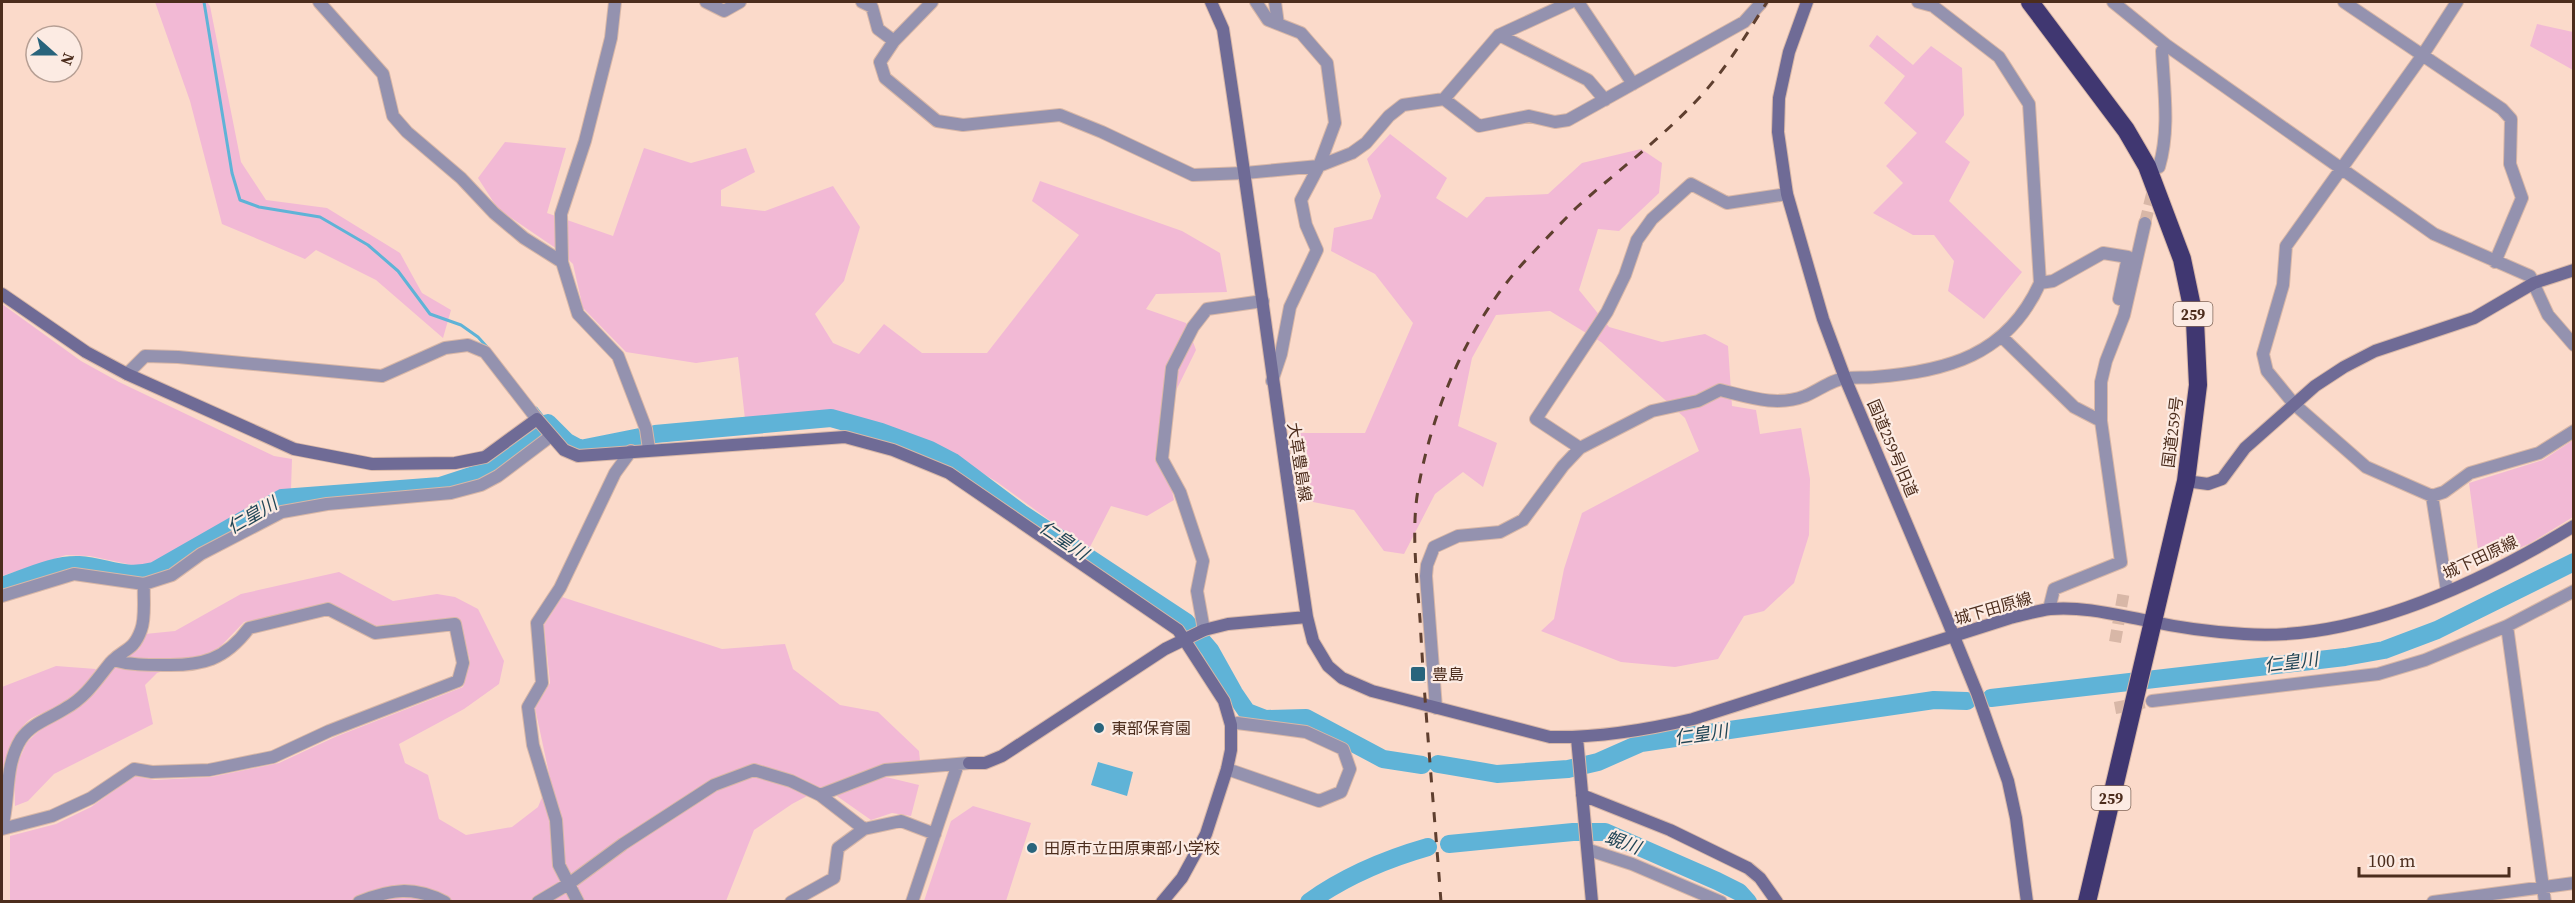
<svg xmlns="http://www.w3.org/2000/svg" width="2575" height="903" font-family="'Source Serif 4','Noto Sans JP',serif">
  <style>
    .green { fill: #f2b9d5 }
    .water { fill: #5fb3d7 }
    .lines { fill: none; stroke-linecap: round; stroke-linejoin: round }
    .stream { stroke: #5fb3d7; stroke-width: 3 }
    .river { stroke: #5fb3d7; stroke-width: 18 }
    .street-tunnel { stroke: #d8b7a7; stroke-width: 12; stroke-dasharray: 12 6; stroke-linecap: butt }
    .street-casing { stroke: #d8b7a7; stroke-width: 14 }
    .secondary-casing { stroke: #d8b7a7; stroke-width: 14 }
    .highway-casing { stroke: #d8b7a7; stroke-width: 20 }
    .street { stroke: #9492af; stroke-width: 12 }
    .secondary { stroke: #6f6b96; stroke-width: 12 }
    .highway { stroke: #403771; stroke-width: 18 }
    .rail { stroke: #5f3f2f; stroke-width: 3; stroke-dasharray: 10 10; stroke-linecap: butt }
    .poi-dot { fill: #29647c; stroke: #fcebe3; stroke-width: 2 }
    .labels { text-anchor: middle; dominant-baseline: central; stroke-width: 4.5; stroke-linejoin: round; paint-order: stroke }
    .shield { fill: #fcebe3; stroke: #816658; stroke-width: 1.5 }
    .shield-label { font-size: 15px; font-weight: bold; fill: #4c2d1d }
    .street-label { font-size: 16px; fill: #4c2d1d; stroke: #fcebe3 }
    .poi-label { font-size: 16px; fill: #4c2d1d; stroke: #fcebe3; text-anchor: start }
    .water-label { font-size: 18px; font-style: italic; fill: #214656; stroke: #fcebe3 }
  </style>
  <rect width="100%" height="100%" fill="#fbdaca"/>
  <path class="green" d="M 155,2 L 207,2 L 210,6 L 241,162 L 266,200 L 327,208 L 400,253 L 422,293 L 451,310 L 443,338 L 376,280 L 316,250 L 305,259 L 222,224 L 190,101 Z
    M 2537,24 L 2573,32 L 2573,70 L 2530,46 Z
    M 1877,35 L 1913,65 L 1931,46 L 1962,68 L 1964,115 L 1945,142 L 1970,162 L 1949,201 L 2022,272 L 1984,319 L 1948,291 L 1954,261 L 1934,235 L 1913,235 L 1873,213 L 1903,183 L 1886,166 L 1917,133 L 1884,103 L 1905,76 L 1869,46 Z
    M 1390,134 L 1447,178 L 1436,198 L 1467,218 L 1486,197 L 1548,194 L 1582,163 L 1641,149 L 1662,163 L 1659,193 L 1619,231 L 1598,229 L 1579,290 L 1609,327 L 1662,342 L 1705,334 L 1728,346 L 1732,406 L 1756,410 L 1760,434 L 1801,428 L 1810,479 L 1809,535 L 1794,583 L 1764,611 L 1744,616 L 1718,659 L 1675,667 L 1621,662 L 1541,631 L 1554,619 L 1564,569 L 1582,513 L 1699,451 L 1685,418 L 1601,342 L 1550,311 L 1496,315 L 1472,358 L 1458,426 L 1497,443 L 1483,487 L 1463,472 L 1435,494 L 1404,554 L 1384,551 L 1354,510 L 1313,502 L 1299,433 L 1365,433 L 1413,323 L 1375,274 L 1331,251 L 1334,228 L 1372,219 L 1381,196 L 1367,159 Z
    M 505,142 L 566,148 L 547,213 L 613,236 L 644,148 L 691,163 L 746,148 L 755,172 L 721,190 L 721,206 L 765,211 L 833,186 L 860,227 L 844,281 L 815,314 L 833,343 L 859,354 L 884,324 L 922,353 L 987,353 L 1079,235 L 1032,201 L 1040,181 L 1182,231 L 1220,253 L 1227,292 L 1156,294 L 1146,309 L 1186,323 L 1196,350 L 1161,421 L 1155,460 L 1170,481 L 1174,500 L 1147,516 L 1111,506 L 1089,549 L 997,482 L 934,444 L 832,413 L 745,419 L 738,357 L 696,363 L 626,352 L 583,308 L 573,264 L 557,249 L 498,209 L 478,178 Z
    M 2,304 L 81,361 L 119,382 L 274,456 L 292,459 L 291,489 L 146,568 L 90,556 L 66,555 L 2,576 Z
    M 2573,440 L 2573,517 L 2529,544 L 2480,564 L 2469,483 L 2543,460 Z
    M 339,572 L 393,601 L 437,594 L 455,597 L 478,609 L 504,661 L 499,684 L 464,709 L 399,744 L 405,763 L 428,775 L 439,819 L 466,835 L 512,827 L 538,807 L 550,778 L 535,708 L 550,683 L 544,625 L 562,597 L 722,649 L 785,644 L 793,669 L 840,705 L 878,712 L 919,751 L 920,761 L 878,767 L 886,777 L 919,785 L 911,816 L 892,813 L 871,820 L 824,787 L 792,804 L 754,830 L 726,901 L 10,902 L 10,836 L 56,824 L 91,807 L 134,776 L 155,780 L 211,777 L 279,763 L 335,737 L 463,687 L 470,660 L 457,618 L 375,626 L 331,604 L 244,622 L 221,646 L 200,659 L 157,673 L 145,685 L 153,724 L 54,774 L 28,801 L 15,806 L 14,771 L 27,742 L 42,728 L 72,712 L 96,692 L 114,666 L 139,649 L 145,634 L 175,631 L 241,594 Z
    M 56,666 L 96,669 C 89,682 79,695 66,703 C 56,710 42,712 32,718 C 19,725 3,760 2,774 L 2,687 Z
    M 973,806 L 1031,823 L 1006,901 L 924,901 L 951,821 Z"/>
  <path class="water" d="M 1098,762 L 1133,772 L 1127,796 L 1091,785 Z"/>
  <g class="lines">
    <path class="stream" d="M 204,2 L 232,173 L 240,200 L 259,207 L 320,217 L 368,245 L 398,271 L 430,314 L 461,325 L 478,337 L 487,347
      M 536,408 L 547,422"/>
    <path class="river" d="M 548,423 L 567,442 L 580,449 L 640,437
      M 655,434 L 831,418 L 881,432 L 930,450 L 953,462 L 1021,513 L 1186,622 L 1210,650 L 1234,693 L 1247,712 L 1265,719 L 1306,718 L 1383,759 L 1422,765
      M 2,586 C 26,578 53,564 79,565 C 108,567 123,579 154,571 L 282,498 L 440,486 L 486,471 L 537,433
      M 1991,698 L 2345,657 L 2384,650 L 2437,630 L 2574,562
      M 1438,764 L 1497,774 L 1568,769 L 1598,762 L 1641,743 L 1934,700 L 1967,701
      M 1449,844 L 1573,832 L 1605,832 L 1717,881 L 1739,892 L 1748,902
      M 1309,902 C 1344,877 1386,859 1428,847"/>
    <path class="street-tunnel" d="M 2145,223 L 2154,186
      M 2115,642 L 2124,591
      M 2115,708 L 2152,701"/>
    <defs>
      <path id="street" d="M 319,2 L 383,74 L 393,116 L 407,132 L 461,178 L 494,213 L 524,238 L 562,262
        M 615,2 L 611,38 L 585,141 L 561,214 L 562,262 L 578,314 L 618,356 L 646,429 L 649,449
        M 706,2 L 724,11 L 740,2
        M 862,2 L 872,7 L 878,29 L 894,41
        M 932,2 L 894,41 L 880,62 L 885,78 L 937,121 L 963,125 L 1060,115 L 1102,132 L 1193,175 L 1245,173 L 1319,166 L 1352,153 L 1366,143 L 1389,116 L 1403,105 L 1444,99 L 1499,35 L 1571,2
        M 1256,2 L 1268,20 L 1301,33 L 1327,63 L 1335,123 L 1319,166 L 1301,200 L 1306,225 L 1317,250 L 1290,307 L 1281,354 L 1272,381
        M 1275,2 L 1278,24
        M 1578,2 L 1633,84
        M 2113,2 L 2166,45 L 2434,234 L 2530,276 L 2548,315 L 2574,345
        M 2344,2 L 2502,109 L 2511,119 L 2510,164 L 2522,198 L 2495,262
        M 2457,2 L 2422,56 L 2286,246 L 2283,285 L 2263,354 L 2267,371 L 2294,404 L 2366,467 L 2432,496 L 2444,492 L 2470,473 L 2539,453 L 2574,431
        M 1499,35 L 1588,80 L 1605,100
        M 1444,99 L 1479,126 L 1529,116 L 1555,122 L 1568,120 L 1744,22 L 1762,2
        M 2159,167 C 2170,130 2164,90 2162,51 L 2166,45
        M 2040,283 L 2053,281 L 2103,253 L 2128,257 L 2119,299
        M 2002,337 L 2074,407 L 2101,421
        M 127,374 L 145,356 L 178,357 L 382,376 L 445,348 L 468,345 L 485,352 L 537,419
        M 1580,448 L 1536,419 L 1607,312 L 1625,275 L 1637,240 L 1652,219 L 1691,184 L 1727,203 L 1787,194
        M 2432,496 L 2447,591
        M 2,596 L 74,574 L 144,584 L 172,575 L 201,554 L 282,512 L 327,504 L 451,493 L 481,485 L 498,476 L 551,436
        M 2049,609 L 2054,589 L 2121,562 L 2101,421 L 2101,382 L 2106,361 L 2124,315 L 2145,223
        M 2507,626 L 2545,902
        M 1204,630 L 1197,591 L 1203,561 L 1180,492 L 1162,459 L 1172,368 L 1193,327 L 1207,309 L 1263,301
        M 2152,701 L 2378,674 L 2425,660 L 2507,626 L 2574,591
        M 1436,708 L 1426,576 L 1427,565 L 1434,547 L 1458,536 L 1500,532 L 1523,520 L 1563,466 L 1580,448 L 1652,411 L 1698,401 L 1720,390 C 1749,397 1777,407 1805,396 C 1819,390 1833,379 1847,378 C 1857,377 1866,378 1875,377 C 1947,371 2007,356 2040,283 L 2029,104 L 1999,57 L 1933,6 L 1918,2
        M 1227,769 L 1319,801 L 1341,792 L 1350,769 L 1343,749 L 1306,732 L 1237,723 L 1231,725
        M 820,795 L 885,770 L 969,763
        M 2,828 C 10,799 4,766 21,739 C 32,723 51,718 66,708 C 86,697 97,679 111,662 C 124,648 133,652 141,630 C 146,617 143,598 144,584
        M 2,829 L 52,816 L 91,798 L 134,769 L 152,772 L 209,770 L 273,757 L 329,731 L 458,681 L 463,663 L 455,624 L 375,633 L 328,609 L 249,628 C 225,660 202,666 164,665 C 146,665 130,665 113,660
        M 1589,850 L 1632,864 L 1721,902
        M 359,902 C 390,889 414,886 445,902
        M 538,902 L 570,883 L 623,844 L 714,785 L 754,770 L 791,781 L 820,795 L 864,829
        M 578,902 L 559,865 L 556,820 L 533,745 L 528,707 L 542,683 L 537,623 L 560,588 L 615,473 L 631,451
        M 791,902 L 834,878 L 838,848 L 864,829 L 901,821 L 935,834
        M 912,902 L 958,764
        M 2433,902 L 2574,883"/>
      <path id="secondary" d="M 1211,2 L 1223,29 C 1253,225 1278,421 1307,617 L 1313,641 L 1328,666 L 1342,678 L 1372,691 L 1550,737 C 1599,738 1646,730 1693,719 L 2010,618 C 2023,615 2036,611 2050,609 C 2083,606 2117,615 2149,621 C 2180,628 2213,632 2244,634 C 2357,642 2480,583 2574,526
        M 1807,2 L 1789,52 L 1779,98 L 1778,132 L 1787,194 L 1823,319 L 1845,378 L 1946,617 L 1977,693 L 2008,781 L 2016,818 L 2027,902
        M 2,294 L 86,352 L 127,374 L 294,449 L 372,464 L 455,463 L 485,457 L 537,419 L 564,450 L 578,456 L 845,437 L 893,450 L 949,473 L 1178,630 L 1224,701 L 1231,725 L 1231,750 L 1227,769 L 1206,834 L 1182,878 L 1162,902
        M 2186,481 L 2208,484 L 2222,479 L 2245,448 L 2315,386 L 2344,367 L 2375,351 L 2474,318 L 2534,283 L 2574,270
        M 1577,738 L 1592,902
        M 969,763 L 985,763 L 1002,756 L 1165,649 L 1204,630 L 1228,624 L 1307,617
        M 1582,795 L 1670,830 L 1748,868 L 1760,878 L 1777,902"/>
      <path id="highway" d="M 2030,2 L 2126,130 L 2147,166 L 2182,259 L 2195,321 L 2198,385 L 2186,481 L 2087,902"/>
    </defs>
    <use href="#street" class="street-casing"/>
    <use href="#secondary" class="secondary-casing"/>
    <use href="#highway" class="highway-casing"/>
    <use href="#street" class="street"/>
    <use href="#secondary" class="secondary"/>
    <use href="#highway" class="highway"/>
    <path class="rail" d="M 1441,902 C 1434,807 1425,713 1420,619 C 1417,579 1411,530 1418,490 C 1432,409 1469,321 1526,260 C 1542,243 1559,225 1576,208 C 1617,171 1661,139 1699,98 C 1726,69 1746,35 1767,2"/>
  </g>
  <g class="poi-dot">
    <rect x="1410" y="666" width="16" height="16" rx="3"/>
    <circle cx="1099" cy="728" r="6"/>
    <circle cx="1032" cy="848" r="6"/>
  </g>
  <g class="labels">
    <g class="shield">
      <rect x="2173.5" y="302" width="39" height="24" rx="4.5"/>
      <rect x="2091.5" y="786" width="39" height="24" rx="4.5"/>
    </g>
    <g class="shield-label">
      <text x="2193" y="314">259</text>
      <text x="2111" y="798">259</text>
    </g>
    <g class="street-label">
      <text transform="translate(2172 432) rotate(-83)">国道259号</text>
      <text transform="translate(1893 448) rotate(67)">国道259号旧道</text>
      <text transform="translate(1300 462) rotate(81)">大草豊島線</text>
      <text transform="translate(2480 557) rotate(-25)">城下田原線</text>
      <text transform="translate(1993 608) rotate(-16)">城下田原線</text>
    </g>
    <g class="poi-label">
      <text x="1432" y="674">豊島</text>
      <text x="1111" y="728">東部保育園</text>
      <text x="1044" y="848">田原市立田原東部小学校</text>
    </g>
    <g class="water-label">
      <text transform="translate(252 515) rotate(-30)">仁皇川</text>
      <text transform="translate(1064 540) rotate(34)">仁皇川</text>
      <text transform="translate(2291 662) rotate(-7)">仁皇川</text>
      <text transform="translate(1701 734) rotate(-8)">仁皇川</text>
      <text transform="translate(1623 842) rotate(20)">蜆川</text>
    </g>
  </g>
  <rect width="2575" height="903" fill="none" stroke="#4c2d1d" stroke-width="6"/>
  <g transform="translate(54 54) rotate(111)"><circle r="28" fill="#fcebe3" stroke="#b69f94" stroke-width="1.5"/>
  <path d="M0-4.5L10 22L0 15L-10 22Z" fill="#29647c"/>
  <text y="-9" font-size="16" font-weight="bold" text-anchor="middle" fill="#4c2d1d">N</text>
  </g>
  <path d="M2359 867v9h150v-9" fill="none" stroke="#4c2d1d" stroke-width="3"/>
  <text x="2368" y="867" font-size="18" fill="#4c2d1d" stroke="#fcebe3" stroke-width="4.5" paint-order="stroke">100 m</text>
</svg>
